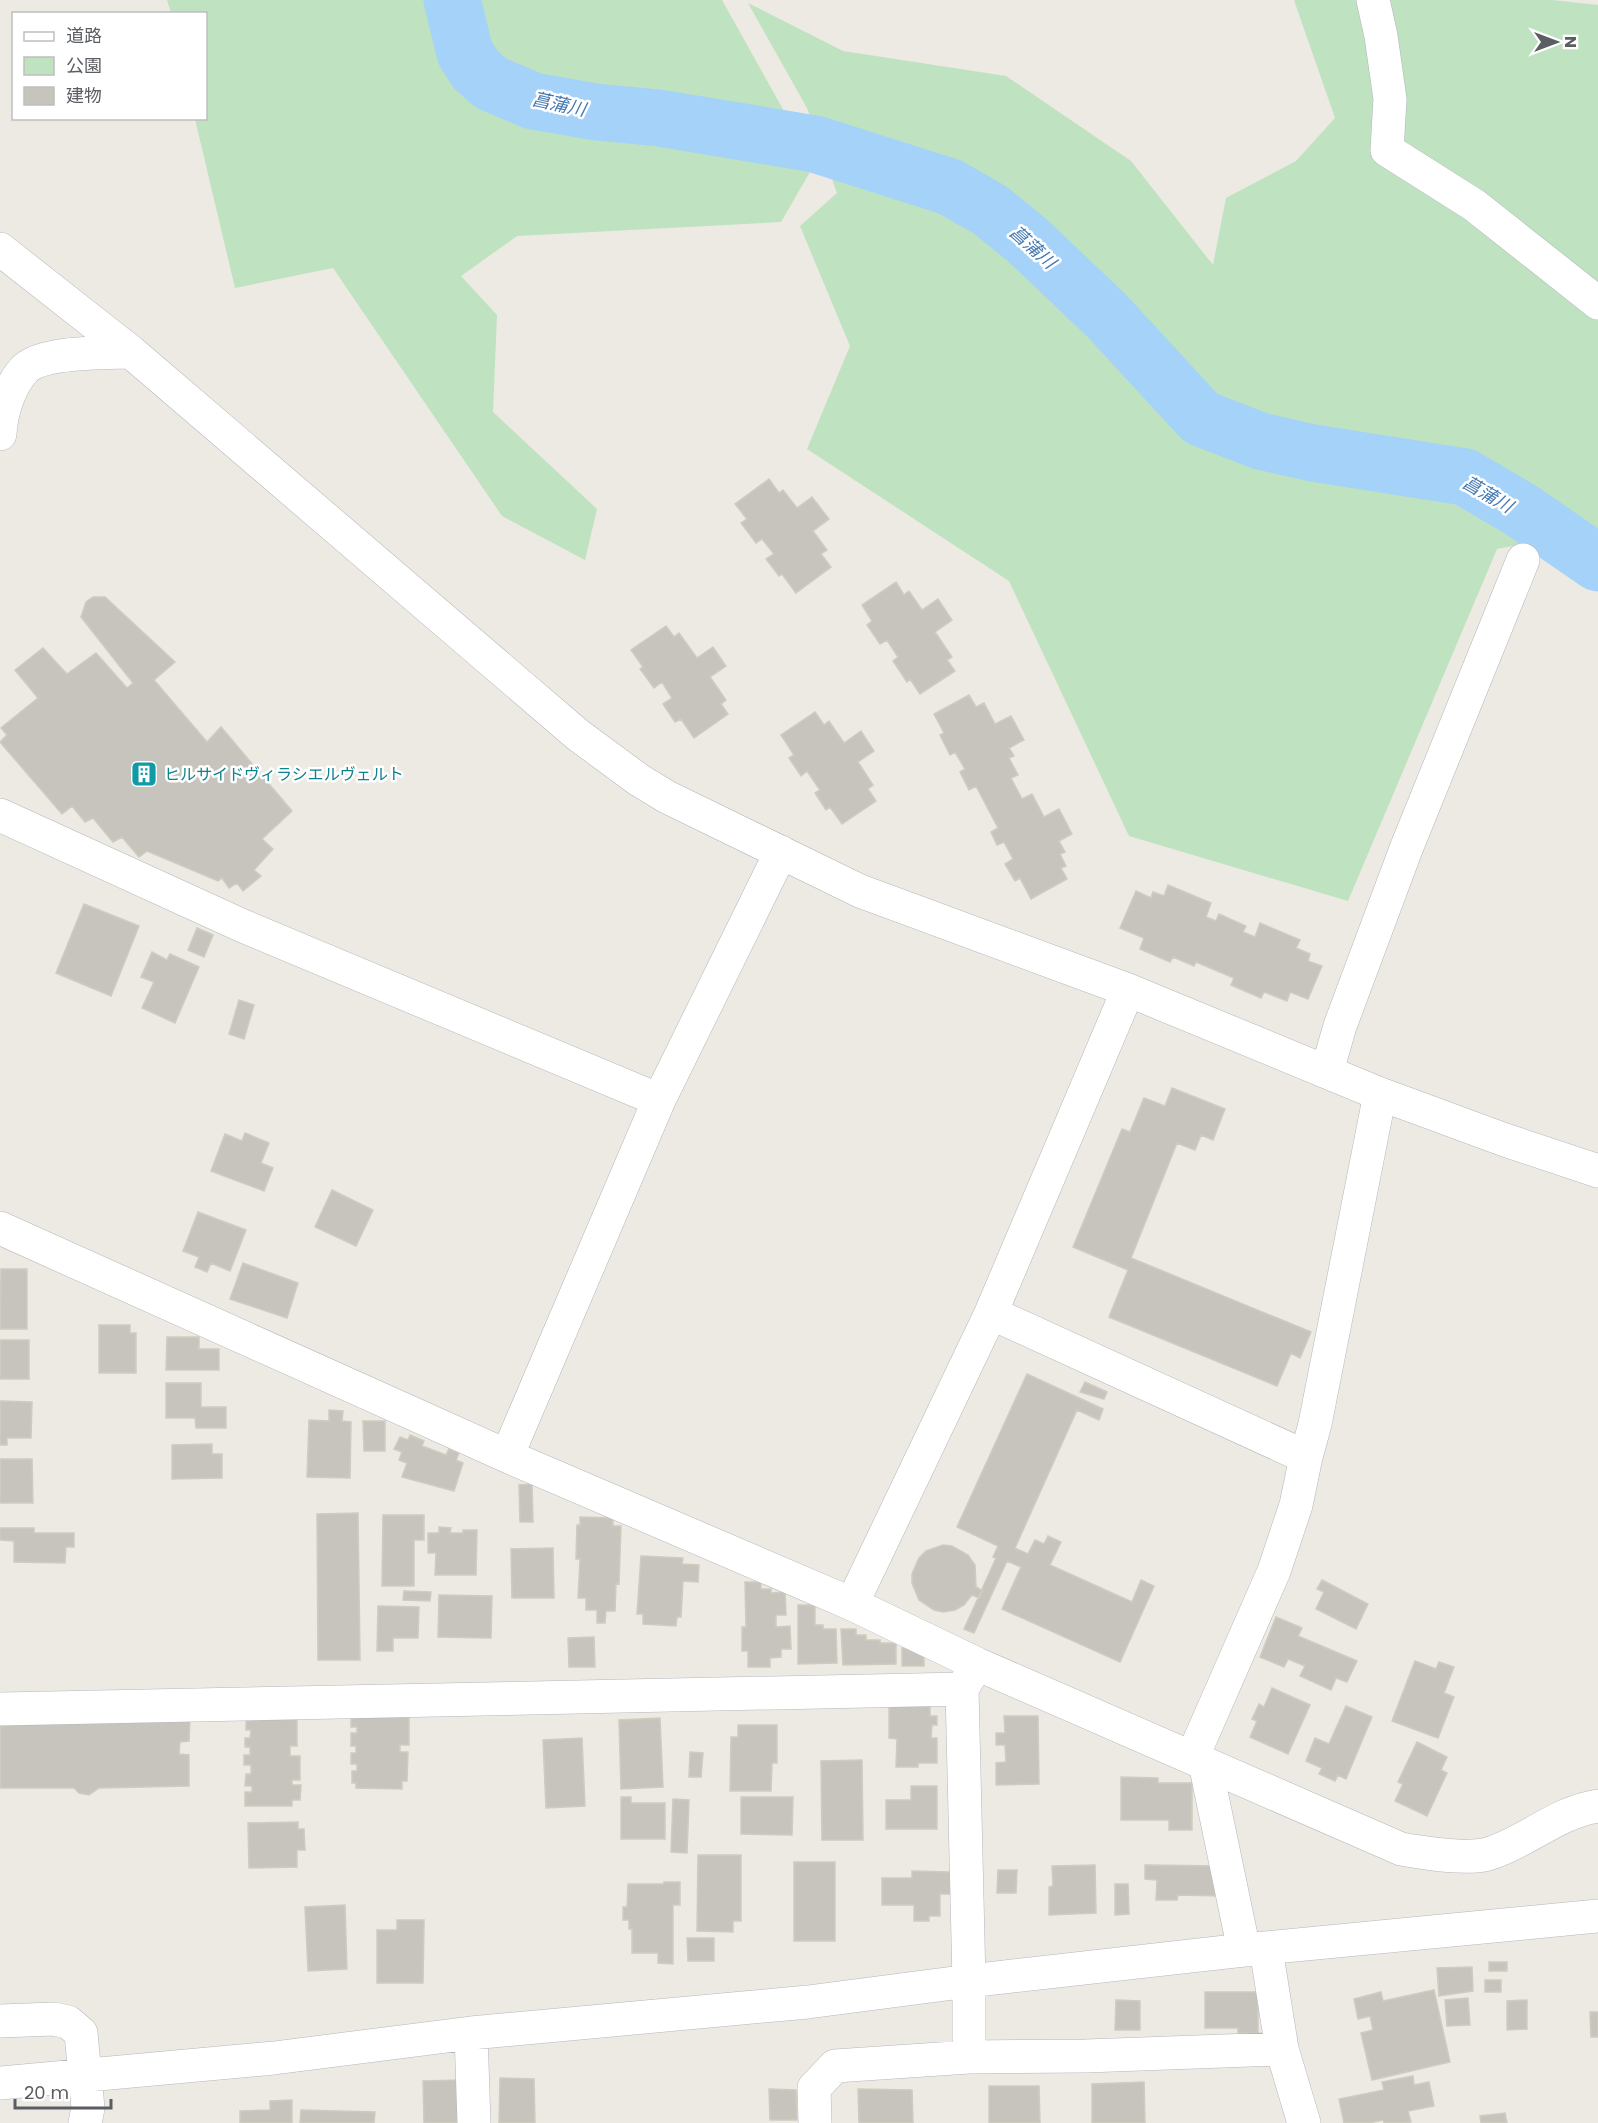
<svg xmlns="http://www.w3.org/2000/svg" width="1598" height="2123" font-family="Poppins,'Noto Sans JP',sans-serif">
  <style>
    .green { fill: #bfe2c0 }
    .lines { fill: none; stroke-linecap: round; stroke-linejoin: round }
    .river { stroke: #a5d2f9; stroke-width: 57 }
    .building { fill: #c7c4be; stroke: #d0cbc0; stroke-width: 1.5 }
    .minor-casing { stroke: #b4b7bb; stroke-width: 34 }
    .minor { stroke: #fff; stroke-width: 33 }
    .labels { text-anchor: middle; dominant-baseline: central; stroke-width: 5; stroke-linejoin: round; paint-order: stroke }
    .culture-label { font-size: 16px; fill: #0d838f; stroke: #fff; text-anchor: start }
    .water-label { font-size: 18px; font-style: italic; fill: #4779b2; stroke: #fff }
  </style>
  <rect width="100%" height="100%" fill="#eceae2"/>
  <path class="green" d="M 167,0 L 722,0 L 814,165 L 781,222 L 517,236 L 461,276 L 497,315 L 493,412 L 597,509 L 585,560 L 502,516 L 333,268 L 235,288 L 195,119 L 206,118 L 206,14 L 171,13 Z
    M 1294,0 L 1552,0 L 1598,5 L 1598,530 L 1497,549 L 1348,901 L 1129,836 L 1009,581 L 807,449 L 850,346 L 800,226 L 837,193 L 807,108 L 748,3 L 843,51 L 1006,76 L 1131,161 L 1213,265 L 1226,198 L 1296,161 L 1335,118 Z"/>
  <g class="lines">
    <path class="river" d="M 452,0 L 465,53 L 476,70 L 491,83 L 533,101 L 596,112 L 659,118 L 815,144 L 950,187 L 990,210 L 1026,239 L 1107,316 L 1201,418 L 1260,441 L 1313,453 L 1465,477 L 1521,510 L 1598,563"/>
  </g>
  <path class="building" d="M 769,479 L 779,493 L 783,490 L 797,508 L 812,497 L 829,519 L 813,531 L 827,550 L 821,554 L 831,567 L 796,593 L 782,574 L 779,576 L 766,559 L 774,554 L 762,539 L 756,543 L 741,523 L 747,519 L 735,504 Z
    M 896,582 L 904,595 L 909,591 L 922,610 L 938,599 L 952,620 L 935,632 L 952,657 L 947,660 L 955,671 L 920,694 L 910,679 L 907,682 L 893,661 L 898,657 L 887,640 L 880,644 L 867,625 L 872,621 L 862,605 Z
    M 93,597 L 105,597 L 175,662 L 154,680 L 207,742 L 221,727 L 292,811 L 262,839 L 273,849 L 254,870 L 261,876 L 243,891 L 237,883 L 229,888 L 222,878 L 218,881 L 147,851 L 139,857 L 122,837 L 113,842 L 93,818 L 85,822 L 72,806 L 62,814 L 0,742 L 7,735 L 1,728 L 38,698 L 15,670 L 43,648 L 67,674 L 96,653 L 127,688 L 133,683 L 81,617 L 86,602 Z
    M 666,626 L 674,637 L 679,633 L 697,658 L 713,647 L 726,666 L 710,677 L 726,700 L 721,704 L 728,714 L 694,738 L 681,719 L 675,722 L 663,704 L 672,698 L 662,682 L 654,688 L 640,669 L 643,667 L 631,650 Z
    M 969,695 L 976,707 L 984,703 L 995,724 L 1011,716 L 1024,740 L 1009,748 L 1014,756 L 1009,758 L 1018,775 L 1011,778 L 1022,799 L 1032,794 L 1044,817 L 1059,809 L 1072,834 L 1059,841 L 1065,852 L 1060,854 L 1066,866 L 1061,868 L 1067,879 L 1031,899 L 1020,878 L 1015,881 L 1005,864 L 1013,859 L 1004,842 L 997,845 L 991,832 L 998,828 L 976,786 L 969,790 L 960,772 L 965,769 L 955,752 L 950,755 L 940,735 L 944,733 L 934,714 Z
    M 815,712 L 824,725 L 829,721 L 844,743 L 861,731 L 874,751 L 858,762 L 873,785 L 868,789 L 876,801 L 842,824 L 830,807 L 826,810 L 815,793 L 820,790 L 807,771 L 801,776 L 789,758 L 794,755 L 781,735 Z
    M 1168,885 L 1211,903 L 1206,917 L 1216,921 L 1219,914 L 1246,926 L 1243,932 L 1255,937 L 1260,923 L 1300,940 L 1296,948 L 1310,954 L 1308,961 L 1322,966 L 1308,999 L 1290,992 L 1287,1001 L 1264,992 L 1261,998 L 1231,985 L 1234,978 L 1196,962 L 1194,966 L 1173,957 L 1170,962 L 1140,949 L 1144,938 L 1120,928 L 1136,891 L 1151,898 L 1153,892 L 1164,896 Z
    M 84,904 L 139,926 L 111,996 L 56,973 Z
    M 197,928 L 213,935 L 204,957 L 188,950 Z
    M 152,952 L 167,960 L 170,954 L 199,967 L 175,1023 L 142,1008 L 154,982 L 141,977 Z
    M 239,1000 L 254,1005 L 244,1039 L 229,1034 Z
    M 1172,1088 L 1225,1109 L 1213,1140 L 1201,1135 L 1195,1150 L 1177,1143 L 1131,1258 L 1311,1332 L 1300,1358 L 1291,1353 L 1277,1386 L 1109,1317 L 1128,1270 L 1073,1247 L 1122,1129 L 1130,1132 L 1144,1098 L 1165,1106 Z
    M 245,1133 L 269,1143 L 261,1163 L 273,1168 L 264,1191 L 211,1171 L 225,1134 L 242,1141 Z
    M 332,1190 L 373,1210 L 356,1246 L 315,1227 Z
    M 198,1212 L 246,1230 L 230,1271 L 211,1263 L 207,1272 L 195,1267 L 199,1257 L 183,1251 Z
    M 243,1263 L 298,1283 L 287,1318 L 230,1299 Z
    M 1,1269 L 27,1269 L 27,1329 L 0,1329 Z
    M 99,1325 L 130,1325 L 130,1333 L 136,1333 L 136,1373 L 99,1373 Z
    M 167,1337 L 199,1337 L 199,1349 L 219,1349 L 219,1370 L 166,1370 Z
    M 0,1340 L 29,1340 L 29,1379 L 0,1379 Z
    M 1027,1374 L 1103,1409 L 1099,1420 L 1077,1410 L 1015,1548 L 1028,1554 L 1035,1540 L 1044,1544 L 1048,1536 L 1061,1542 L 1050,1565 L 1132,1602 L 1141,1580 L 1154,1586 L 1120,1662 L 1002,1609 L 1021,1567 L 1007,1561 L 974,1633 L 964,1629 L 996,1558 L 993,1557 L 998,1546 L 957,1527 Z
    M 1085,1382 L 1107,1392 L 1104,1399 L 1080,1392 Z
    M 166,1383 L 201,1383 L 201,1407 L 226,1407 L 226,1428 L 196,1428 L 195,1418 L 166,1418 Z
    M 0,1401 L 32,1402 L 31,1438 L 7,1438 L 7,1445 L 0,1445 Z
    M 329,1410 L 343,1411 L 342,1421 L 351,1422 L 350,1478 L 307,1477 L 309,1420 L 329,1421 Z
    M 363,1421 L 385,1421 L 385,1451 L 364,1451 Z
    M 410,1435 L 424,1441 L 422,1446 L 446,1455 L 449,1449 L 459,1453 L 456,1460 L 463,1463 L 454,1491 L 402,1477 L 407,1463 L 399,1460 L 402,1452 L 394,1449 L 400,1437 L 408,1440 Z
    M 212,1444 L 212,1454 L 222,1454 L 222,1478 L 172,1479 L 172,1445 Z
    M 0,1459 L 32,1459 L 33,1503 L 0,1503 Z
    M 532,1484 L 533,1522 L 520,1522 L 519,1485 Z
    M 358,1513 L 360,1660 L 318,1660 L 317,1514 Z
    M 383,1515 L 424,1515 L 424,1540 L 414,1540 L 414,1586 L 382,1586 Z
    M 580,1517 L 613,1518 L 613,1526 L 621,1526 L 619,1584 L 616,1583 L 615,1611 L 606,1611 L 605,1623 L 597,1623 L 597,1610 L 586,1610 L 586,1598 L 578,1598 L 580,1559 L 576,1559 L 577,1525 L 580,1525 Z
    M 439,1527 L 451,1528 L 450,1533 L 463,1533 L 463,1530 L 477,1530 L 476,1575 L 435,1575 L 436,1553 L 428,1553 L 428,1533 L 439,1533 Z
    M 0,1528 L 34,1528 L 34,1533 L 74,1533 L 74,1547 L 66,1547 L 65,1563 L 14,1562 L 14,1541 L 0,1540 Z
    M 943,1545 L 952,1546 L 968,1555 L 975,1565 L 976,1587 L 983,1591 L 979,1598 L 972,1595 L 964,1605 L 955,1610 L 943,1612 L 934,1610 L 919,1600 L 912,1583 L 912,1574 L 919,1558 L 926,1551 Z
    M 553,1548 L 554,1598 L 512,1598 L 511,1549 Z
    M 641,1556 L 683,1558 L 682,1564 L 699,1565 L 698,1582 L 683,1581 L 681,1617 L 677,1617 L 676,1626 L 643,1624 L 643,1614 L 637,1614 Z
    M 1322,1580 L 1368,1604 L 1356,1629 L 1316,1609 L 1324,1592 L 1317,1589 Z
    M 745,1582 L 761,1582 L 761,1589 L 771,1589 L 771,1593 L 785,1592 L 786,1615 L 776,1615 L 776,1627 L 790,1626 L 791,1649 L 781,1649 L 781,1657 L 770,1658 L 770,1667 L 748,1667 L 748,1651 L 742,1651 L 742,1627 L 746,1627 Z
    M 404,1591 L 431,1592 L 430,1601 L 403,1600 Z
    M 439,1595 L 492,1596 L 491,1638 L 438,1637 Z
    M 798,1605 L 815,1605 L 815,1625 L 823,1625 L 823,1629 L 836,1629 L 837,1663 L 798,1664 Z
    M 378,1606 L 419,1607 L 418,1638 L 393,1638 L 393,1651 L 377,1651 Z
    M 1276,1617 L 1302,1628 L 1298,1636 L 1357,1661 L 1347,1682 L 1336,1678 L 1331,1690 L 1300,1676 L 1305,1666 L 1288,1659 L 1284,1667 L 1260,1657 Z
    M 841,1629 L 856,1629 L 856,1635 L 866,1635 L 866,1640 L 880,1640 L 880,1643 L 896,1643 L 896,1664 L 843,1665 Z
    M 594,1637 L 595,1667 L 569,1667 L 568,1638 Z
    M 902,1648 L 911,1648 L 924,1656 L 924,1666 L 902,1666 Z
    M 1415,1661 L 1436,1669 L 1439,1662 L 1454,1667 L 1444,1693 L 1454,1697 L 1438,1738 L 1392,1721 Z
    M 1272,1688 L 1310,1705 L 1288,1754 L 1250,1737 L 1257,1721 L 1252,1719 L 1259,1704 L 1264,1707 Z
    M 889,1704 L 930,1704 L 930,1716 L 937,1716 L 937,1725 L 932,1725 L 931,1738 L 937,1738 L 937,1763 L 918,1763 L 918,1767 L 896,1767 L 897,1739 L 889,1738 Z
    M 1346,1706 L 1372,1717 L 1346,1779 L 1338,1775 L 1335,1781 L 1319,1774 L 1322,1768 L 1306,1761 L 1315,1738 L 1329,1744 Z
    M 351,1713 L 401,1714 L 401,1717 L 409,1717 L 409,1745 L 400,1745 L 400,1752 L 408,1752 L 407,1781 L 402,1781 L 402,1789 L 356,1788 L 356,1783 L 352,1783 L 352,1771 L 357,1771 L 357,1764 L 351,1764 L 351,1753 L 356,1753 L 356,1746 L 351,1746 L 351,1733 L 357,1733 L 357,1727 L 351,1727 Z
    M 0,1716 L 190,1717 L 189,1741 L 180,1742 L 179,1754 L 189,1755 L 189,1786 L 99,1788 L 89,1795 L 79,1793 L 74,1788 L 0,1788 Z
    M 1004,1716 L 1038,1716 L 1039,1784 L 996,1785 L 996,1763 L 1006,1762 L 1005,1745 L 996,1745 L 996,1733 L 1005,1733 Z
    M 660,1718 L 663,1787 L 621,1789 L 619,1720 Z
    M 246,1719 L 297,1719 L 297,1746 L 290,1746 L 290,1756 L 300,1756 L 300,1780 L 292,1780 L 292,1785 L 301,1785 L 300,1800 L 292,1800 L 292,1806 L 245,1806 L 245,1792 L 252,1792 L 252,1786 L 245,1786 L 246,1774 L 251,1774 L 251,1765 L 244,1765 L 244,1755 L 250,1755 L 250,1747 L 245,1747 L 245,1738 L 250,1738 L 251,1730 L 246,1730 Z
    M 738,1725 L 777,1725 L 777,1763 L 772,1763 L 771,1791 L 730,1791 L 731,1737 L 738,1737 Z
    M 582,1738 L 585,1806 L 546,1808 L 543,1740 Z
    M 1417,1742 L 1447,1757 L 1441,1770 L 1447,1773 L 1427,1816 L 1395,1801 L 1403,1784 L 1398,1782 Z
    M 690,1752 L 703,1753 L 701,1777 L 689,1777 Z
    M 862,1760 L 863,1840 L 822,1840 L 821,1761 Z
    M 1121,1777 L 1158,1778 L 1158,1783 L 1192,1783 L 1192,1830 L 1169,1830 L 1169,1820 L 1121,1820 Z
    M 911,1786 L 937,1786 L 937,1829 L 886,1829 L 886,1800 L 911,1800 Z
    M 621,1797 L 631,1797 L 631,1803 L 665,1803 L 665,1839 L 621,1839 Z
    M 741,1797 L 793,1797 L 792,1835 L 741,1834 Z
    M 673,1799 L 689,1800 L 687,1853 L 671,1852 Z
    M 298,1822 L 298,1829 L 304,1829 L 305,1850 L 297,1850 L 297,1867 L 249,1868 L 248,1823 Z
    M 698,1855 L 741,1855 L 741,1921 L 733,1921 L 733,1932 L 697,1931 Z
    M 794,1862 L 835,1862 L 835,1941 L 794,1941 Z
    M 1095,1865 L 1096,1913 L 1049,1915 L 1049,1887 L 1053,1886 L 1052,1866 Z
    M 1145,1865 L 1221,1866 L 1220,1896 L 1178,1895 L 1177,1900 L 1156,1900 L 1157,1880 L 1145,1879 Z
    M 998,1870 L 1017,1870 L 1016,1893 L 997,1893 Z
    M 912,1871 L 950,1872 L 950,1894 L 940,1894 L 940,1916 L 929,1916 L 929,1921 L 914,1921 L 914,1905 L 882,1905 L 882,1878 L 912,1878 Z
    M 664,1882 L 680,1882 L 680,1905 L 673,1905 L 673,1964 L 658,1963 L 658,1953 L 632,1953 L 632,1929 L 629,1929 L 629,1920 L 623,1920 L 623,1907 L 627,1907 L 628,1884 L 664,1884 Z
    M 1115,1884 L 1128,1884 L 1129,1914 L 1115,1915 Z
    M 345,1905 L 347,1969 L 308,1971 L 305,1907 Z
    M 397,1920 L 424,1920 L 423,1983 L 377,1983 L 377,1930 L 397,1930 Z
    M 687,1938 L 714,1938 L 714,1961 L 688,1961 Z
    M 1489,1962 L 1507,1962 L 1507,1971 L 1489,1971 Z
    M 1472,1967 L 1473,1991 L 1439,1996 L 1437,1968 Z
    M 1485,1980 L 1501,1980 L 1501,1992 L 1485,1992 Z
    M 1434,1990 L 1450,2062 L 1372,2080 L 1361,2033 L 1373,2030 L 1370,2016 L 1358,2019 L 1354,1999 L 1381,1992 L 1383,2001 Z
    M 1205,1992 L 1258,1992 L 1258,2033 L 1238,2033 L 1238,2028 L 1205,2028 Z
    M 1468,1998 L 1470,2025 L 1447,2026 L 1445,2000 Z
    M 1116,2000 L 1140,2001 L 1140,2030 L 1115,2030 Z
    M 1527,2000 L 1527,2029 L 1507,2030 L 1507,2001 Z
    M 1590,2012 L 1598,2012 L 1598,2037 L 1591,2037 Z
    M 1413,2076 L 1414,2085 L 1429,2082 L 1434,2106 L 1408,2111 L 1411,2122 L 1404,2123 L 1384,2123 L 1383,2120 L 1369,2123 L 1344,2123 L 1339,2099 L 1384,2090 L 1382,2082 Z
    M 500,2078 L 534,2079 L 535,2123 L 499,2123 Z
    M 462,2080 L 464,2123 L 424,2123 L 423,2081 Z
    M 1144,2082 L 1145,2123 L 1092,2123 L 1092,2084 Z
    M 989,2086 L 1039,2086 L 1040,2123 L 989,2123 Z
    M 769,2089 L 796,2090 L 797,2120 L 770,2120 Z
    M 858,2089 L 912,2090 L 913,2123 L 859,2123 Z
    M 292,2100 L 292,2123 L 240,2123 L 240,2111 L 270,2110 L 270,2101 Z
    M 301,2110 L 375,2112 L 374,2123 L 300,2123 Z
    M 1505,2113 L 1507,2123 L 1481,2123 L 1480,2116 Z"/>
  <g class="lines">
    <defs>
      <path id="minor" d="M 1373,0 L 1381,36 L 1390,99 L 1387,150 L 1474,205 L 1598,303
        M 0,249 L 131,352 L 578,735 L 639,780 L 667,797 L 860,891 L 1128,990 L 1380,1094 L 1505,1140 L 1598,1171
        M 0,434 C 1,413 10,384 25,369 C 43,351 106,353 131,352
        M 0,815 L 243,926 L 659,1100
        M 1327,1071 L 1340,1026 L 1406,849 L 1523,560
        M 0,1228 L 507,1456 L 852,1604 L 977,1664 L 1401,1849 C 1424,1853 1466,1860 1488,1854 C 1527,1842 1557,1812 1598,1806
        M 991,1313 L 1306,1457 L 1315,1424 L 1380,1094
        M 507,1456 L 659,1100 L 781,852
        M 852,1604 L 991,1313 L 1128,990
        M 0,1709 L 962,1689
        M 1192,1758 L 1274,1571 L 1296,1505 L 1306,1457
        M 1205,1763 L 1244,1950
        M 1266,1949 L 1282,2049 L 1304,2123
        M 0,2021 L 54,2019 L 68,2022 L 81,2033 L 88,2108 L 85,2123
        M 471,2033 L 474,2123
        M 969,2057 L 969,1981 L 962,1689 L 973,1671
        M 0,2083 L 274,2058 L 471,2033 L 808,2002 L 969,1981 L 1244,1950 L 1598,1916
        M 815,2123 L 814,2088 L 835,2066 L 969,2057 L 1086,2056 L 1282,2049"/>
    </defs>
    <use href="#minor" class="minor-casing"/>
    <use href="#minor" class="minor"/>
  </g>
  <defs>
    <symbol id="building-square" viewBox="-11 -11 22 22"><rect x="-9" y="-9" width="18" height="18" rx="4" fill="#0f9aa8" stroke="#fff"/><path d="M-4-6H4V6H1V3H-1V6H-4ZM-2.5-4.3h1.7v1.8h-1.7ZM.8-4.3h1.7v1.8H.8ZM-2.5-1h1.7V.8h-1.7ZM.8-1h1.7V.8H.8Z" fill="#fff"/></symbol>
  </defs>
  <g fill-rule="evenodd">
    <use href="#building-square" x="129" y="759" width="30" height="30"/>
  </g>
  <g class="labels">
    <g class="culture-label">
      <text x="164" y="774">ヒルサイドヴィラシエルヴェルト</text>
    </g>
    <g class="water-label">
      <text transform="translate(559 104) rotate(12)">菖蒲川</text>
      <text transform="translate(1033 247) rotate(42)">菖蒲川</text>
      <text transform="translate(1488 494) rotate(30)">菖蒲川</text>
    </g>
  </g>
  <rect x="12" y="12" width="195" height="108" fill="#ffffff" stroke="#bdbec0" stroke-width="1.5"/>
  <rect x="24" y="32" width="30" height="9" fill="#ffffff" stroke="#bdbec0" stroke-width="1.5"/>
  <text x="66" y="42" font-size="18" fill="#5a5d61">道路</text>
  <rect x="24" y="57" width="30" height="18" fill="#bfe2c0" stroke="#bdbec0" stroke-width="1.5"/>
  <text x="66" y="72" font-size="18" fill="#5a5d61">公園</text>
  <rect x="24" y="87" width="30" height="18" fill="#c7c4be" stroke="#bdbec0" stroke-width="1.5"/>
  <text x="66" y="102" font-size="18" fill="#5a5d61">建物</text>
  <g transform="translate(1556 42) rotate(90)" stroke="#ffffff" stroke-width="4.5" paint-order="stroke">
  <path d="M0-4.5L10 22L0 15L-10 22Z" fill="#5a5d61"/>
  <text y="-9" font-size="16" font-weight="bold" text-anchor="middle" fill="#5a5d61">N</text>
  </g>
  <path d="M15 2099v9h96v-9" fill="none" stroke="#5a5d61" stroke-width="3"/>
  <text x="24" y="2099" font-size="18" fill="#5a5d61" stroke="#ffffff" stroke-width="4.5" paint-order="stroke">20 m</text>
</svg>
